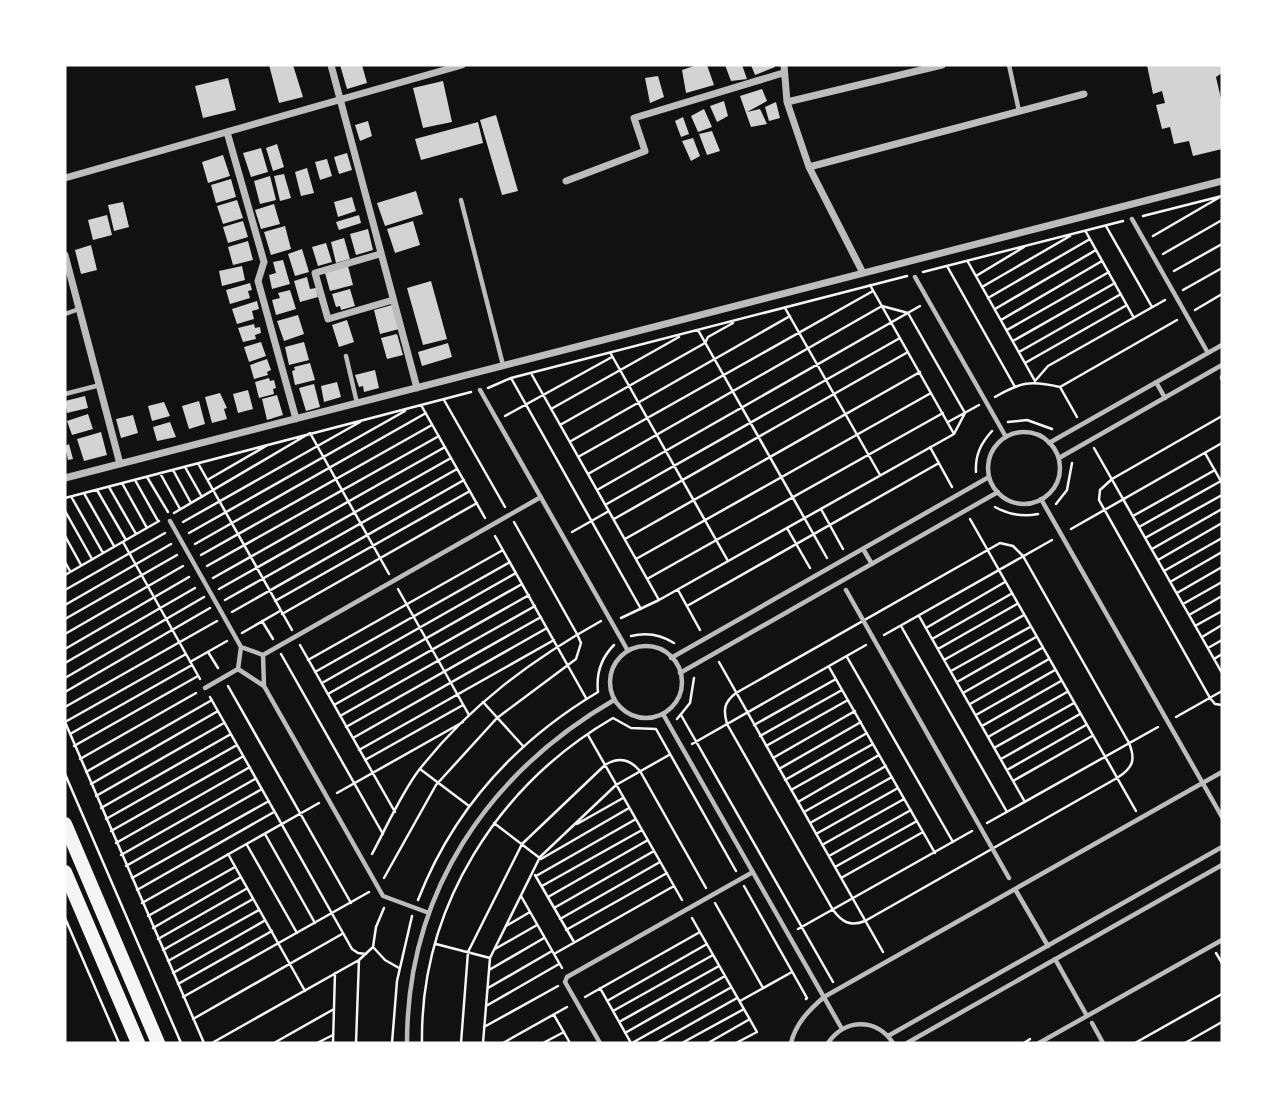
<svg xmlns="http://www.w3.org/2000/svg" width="1287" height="1108" font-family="'Roboto Serif',serif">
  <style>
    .building { fill: #d3d3d3 }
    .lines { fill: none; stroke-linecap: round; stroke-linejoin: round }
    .path { stroke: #f5f5f5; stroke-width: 2.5 }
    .service { stroke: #bcbcbc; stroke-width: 4.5 }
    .minor { stroke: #bcbcbc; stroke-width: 7 }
    .primary { stroke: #f5f5f5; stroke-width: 14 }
  </style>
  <rect width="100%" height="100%" fill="#111"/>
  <path class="building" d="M 269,65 L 293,65 L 303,97 L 279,103 Z
    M 340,65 L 362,65 L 367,83 L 347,89 Z
    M 697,65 L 707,65 L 714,85 L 686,93 L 682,70 Z
    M 725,65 L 742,65 L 747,79 L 731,81 Z
    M 751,65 L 774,65 L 775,67 L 755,75 Z
    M 1147,65 L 1222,65 L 1222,73 L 1216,77 L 1222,103 L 1222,149 L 1193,156 L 1189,141 L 1174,144 L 1170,127 L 1162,129 L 1156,105 L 1165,103 L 1162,91 L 1153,94 Z
    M 658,76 L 664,97 L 650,103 L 645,78 Z
    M 228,78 L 236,110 L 203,118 L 195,86 Z
    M 443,81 L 452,122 L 423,128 L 413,88 Z
    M 762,89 L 767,101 L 747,112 L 760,109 L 767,124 L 751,127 L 740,96 Z
    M 724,101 L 728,116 L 717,122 L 710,106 Z
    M 776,102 L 780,118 L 769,121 L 765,107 Z
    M 704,109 L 712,127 L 698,132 L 691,116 Z
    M 496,115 L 518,191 L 502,195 L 480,120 Z
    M 683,117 L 689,134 L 681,137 L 675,121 Z
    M 368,121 L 372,136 L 360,141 L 355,125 Z
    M 478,122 L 483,143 L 421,160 L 415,139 Z
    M 712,131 L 720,151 L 707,155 L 699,134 Z
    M 693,138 L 700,156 L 691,161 L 682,141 Z
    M 277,144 L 284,167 L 273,171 L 266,148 Z
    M 261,148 L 268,172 L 251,177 L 243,153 Z
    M 347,153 L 352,170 L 339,174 L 334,157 Z
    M 223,155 L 230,176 L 208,183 L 202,162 Z
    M 327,159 L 332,176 L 320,180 L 315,162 Z
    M 307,168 L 314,193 L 301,196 L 295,172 Z
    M 284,174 L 291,198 L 280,201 L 274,176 Z
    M 270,176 L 276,200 L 260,204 L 254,181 Z
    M 231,179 L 236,197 L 216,203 L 211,185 Z
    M 416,191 L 423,214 L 385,226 L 377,203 Z
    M 352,197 L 356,211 L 338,217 L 334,202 Z
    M 237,200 L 243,218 L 223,224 L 217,206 Z
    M 123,202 L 129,227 L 114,231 L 108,205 Z
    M 274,204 L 280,224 L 261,229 L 255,210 Z
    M 107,215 L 112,235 L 93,240 L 88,220 Z
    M 359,215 L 361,223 L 339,230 L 336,222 Z
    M 243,221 L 248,237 L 228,243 L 223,227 Z
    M 413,221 L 420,245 L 395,253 L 387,229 Z
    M 285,226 L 291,249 L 271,255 L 264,232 Z
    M 368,229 L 373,250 L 356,255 L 350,234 Z
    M 344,238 L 350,259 L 336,263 L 331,242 Z
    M 248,241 L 253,260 L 233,265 L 228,247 Z
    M 326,243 L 332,262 L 318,266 L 312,247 Z
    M 91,245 L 97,270 L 81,274 L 75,250 Z
    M 302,249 L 309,272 L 295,276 L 288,254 Z
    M 283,260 L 290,284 L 272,289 L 269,275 L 276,273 L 273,262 Z
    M 242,266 L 245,280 L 222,286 L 219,271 Z
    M 348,266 L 353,285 L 330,291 L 325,273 Z
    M 307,277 L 310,289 L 316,288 L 318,297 L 300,302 L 294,281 Z
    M 431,281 L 447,339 L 423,345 L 407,288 Z
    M 250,283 L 252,290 L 248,291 L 250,298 L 230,304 L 226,290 Z
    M 350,289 L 355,306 L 341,310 L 340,306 L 336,307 L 332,294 Z
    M 290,290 L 296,309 L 276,315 L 272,300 L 280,298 L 278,293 Z
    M 257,301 L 259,309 L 252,311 L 254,319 L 237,324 L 232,309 Z
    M 392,305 L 399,329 L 380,334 L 374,310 Z
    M 298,315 L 304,334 L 284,341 L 277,321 Z
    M 347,320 L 354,342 L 339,347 L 332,325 Z
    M 254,324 L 255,328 L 260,327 L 261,333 L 255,335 L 256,339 L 243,342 L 238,328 Z
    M 397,334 L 403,355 L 387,359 L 381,338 Z
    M 261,342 L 266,356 L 249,362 L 244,347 Z
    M 304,342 L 309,360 L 289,365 L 285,347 Z
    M 448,343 L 452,357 L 422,366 L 418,352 Z
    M 267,359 L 271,370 L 267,372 L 268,375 L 254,379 L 250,365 Z
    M 310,363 L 315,380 L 295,385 L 292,371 L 295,370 L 294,367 Z
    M 375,370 L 379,388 L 364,392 L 363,386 L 359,387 L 355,375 Z
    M 269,378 L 270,381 L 274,380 L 276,388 L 273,389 L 274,394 L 259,398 L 255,382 Z
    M 337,382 L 341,397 L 324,402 L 321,386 Z
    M 314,384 L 320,407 L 306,411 L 299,388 Z
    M 248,390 L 253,409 L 238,413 L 233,394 Z
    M 220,393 L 227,408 L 224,409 L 227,419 L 212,423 L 205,397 Z
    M 277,395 L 283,415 L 267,420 L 262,399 Z
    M 85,396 L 88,408 L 67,413 L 65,401 Z
    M 199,401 L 205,424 L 189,429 L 182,406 Z
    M 164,402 L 170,416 L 152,421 L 148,406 Z
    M 88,414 L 93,429 L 72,435 L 67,421 Z
    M 133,415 L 138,433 L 121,438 L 116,419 Z
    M 170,422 L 176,437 L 157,441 L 153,427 Z
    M 101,432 L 107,455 L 84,461 L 77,439 Z
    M 69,444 L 73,459 L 68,460 L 65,446 Z"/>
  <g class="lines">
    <path class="path" d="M 1143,216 L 1222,196
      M 1106,226 L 1152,307
      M 1086,232 L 1134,318
      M 1153,236 L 1220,197
      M 1163,254 L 1222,220
      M 968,262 L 1035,381
      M 947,266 L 1015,387
      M 1174,271 L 1222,244
      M 923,272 L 1123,221
      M 976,276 L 1024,247
      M 870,285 L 954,434
      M 982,287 L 1070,236
      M 1183,290 L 1222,268
      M 988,298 L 1090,239
      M 785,308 L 880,475
      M 995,309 L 1096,250
      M 1195,310 L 1222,294
      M 1001,320 L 1102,261
      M 698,330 L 827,558
      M 1007,330 L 1109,272
      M 1013,341 L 1115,283
      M 1019,352 L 1121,294
      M 611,354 L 728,561
      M 1025,363 L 1127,305
      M 532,375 L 659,600
      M 511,378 L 641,609
      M 1035,381 L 1048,366 L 1165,300
      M 1060,387 L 1077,417
      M 488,388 L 511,378 L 907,276
      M 995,397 C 1021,382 1030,380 1060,387 L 1177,320
      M 444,400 L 505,507
      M 421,405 L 485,518
      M 551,409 L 679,337
      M 505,416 L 612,357
      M 1222,416 L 1112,479 L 1100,490 L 1099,500 L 1210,698 L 1215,704 L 1222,705
      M 948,422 L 979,405
      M 1008,422 L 1027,420 L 1052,429
      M 560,425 L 705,343 L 708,337 L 733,323
      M 571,441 L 790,316
      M 930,447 L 952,487
      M 1094,448 L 1222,673
      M 1205,453 L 1222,483
      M 578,457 L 873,291
      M 199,465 L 292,630
      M 185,467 L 202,497
      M 173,470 L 191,503
      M 976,472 C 975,455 981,443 992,431
      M 160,473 L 180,509
      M 588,474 L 882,306 L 908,313 L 965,413 L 954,434 L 659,600 L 621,618
      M 147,477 L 168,512
      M 209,479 L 266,446
      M 135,480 L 158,521
      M 122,483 L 147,528
      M 109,487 L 136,534
      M 97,490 L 126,540
      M 597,490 L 920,306
      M 85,495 L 114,546
      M 65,498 L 471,392
      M 72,498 L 103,553
      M 1056,504 L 1067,490 L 1072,463
      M 605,505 L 900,338
      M 995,507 C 1009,515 1022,517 1038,514
      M 821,509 L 843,549
      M 65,511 L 92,559
      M 174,513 L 310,433 L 389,574
      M 1133,516 L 1215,470
      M 614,519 L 908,352
      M 970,519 L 1136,811
      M 183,522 L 360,422
      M 1139,527 L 1221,481
      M 787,528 L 810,568
      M 1071,529 L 1222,443
      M 572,532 L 609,511
      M 189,533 L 405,411
      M 65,536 L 81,565
      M 495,536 L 586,698
      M 1145,538 L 1222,495
      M 625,539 L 920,372
      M 123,542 L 200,679
      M 1000,543 L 1013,546 L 1023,556 L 1129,743 C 1136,760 1133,768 1117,778 L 865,921 C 850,927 842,922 833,910 L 727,724 C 723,710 724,702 736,693 Z
      M 195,544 L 426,413
      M 1152,549 L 1222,509
      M 201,555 L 432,425
      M 636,559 L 931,393
      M 1158,560 L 1222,523
      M 65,562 L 70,571
      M 207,566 L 439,436
      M 1164,571 L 1222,538
      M 65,575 L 159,521
      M 213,578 L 445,447
      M 647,579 L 943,413
      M 1170,582 L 1222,552
      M 219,589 L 451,458
      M 398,589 L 469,715
      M 65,590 L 165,533
      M 678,590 L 700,630
      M 1177,593 L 1222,567
      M 225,600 L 457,469
      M 275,601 L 470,491
      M 1183,604 L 1222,582
      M 65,605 L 171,544
      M 687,606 L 939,463
      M 232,612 L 464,480
      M 282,614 L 477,503
      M 1189,615 L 1222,596
      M 919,616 L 1025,802
      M 65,619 L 177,555
      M 262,621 L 273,639
      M 901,626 L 1007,812
      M 1195,626 L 1222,611
      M 926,628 L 1005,582
      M 242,633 L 280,611
      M 65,634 L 183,566
      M 884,635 L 1052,540
      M 631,636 C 647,632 660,634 674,643
      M 1202,637 L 1222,625
      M 932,639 L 1011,594
      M 300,645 L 395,812
      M 1208,648 L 1222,640
      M 65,649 L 189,577
      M 938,649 L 1017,604
      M 208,652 L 218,668
      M 281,654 L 383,834
      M 847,657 L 953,842
      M 1214,659 L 1222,654
      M 308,660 L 503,550
      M 944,660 L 1024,615
      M 190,662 L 227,641
      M 719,662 L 883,952
      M 65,663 L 195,588
      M 829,667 L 935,853
      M 951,671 L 1030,627
      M 315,672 L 510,562
      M 65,678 L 204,597
      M 957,682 L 1036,637
      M 322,683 L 516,573
      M 228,686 L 351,903
      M 65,692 L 210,608
      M 963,693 L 1042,648
      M 328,694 L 522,584
      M 210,697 L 352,949 L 358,953 L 366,954
      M 483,702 L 523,746
      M 970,704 L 1049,659
      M 334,705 L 529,595
      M 65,707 L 217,621
      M 681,715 L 833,982
      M 976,715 L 1055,670
      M 340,716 L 535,606
      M 1176,717 L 1222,691
      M 677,719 L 690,703 L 694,678
      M 65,722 L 204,1043
      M 65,722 L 186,654
      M 754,725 L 836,679
      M 982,726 L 1061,681
      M 346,727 L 541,617
      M 70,734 L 192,665
      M 588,735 L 682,900
      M 760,736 L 842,690
      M 988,737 L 1067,692
      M 353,738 L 547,628
      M 692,744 L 866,645
      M 74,746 L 198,676
      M 766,746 L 848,700
      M 994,748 L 1074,703
      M 359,750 L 554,640
      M 773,758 L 855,711
      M 80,759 L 196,693
      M 1001,759 L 1080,714
      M 365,760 L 463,705
      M 420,769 L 469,806
      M 779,769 L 861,722
      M 1007,770 L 1086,725
      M 86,772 L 212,700
      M 65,774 L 181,1043
      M 785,780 L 867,733
      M 1013,781 L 1092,736
      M 91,784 L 218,711
      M 791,790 L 873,744
      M 337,793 L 463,722
      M 96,796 L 224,723
      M 798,802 L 879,755
      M 101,808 L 231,734
      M 804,812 L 886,766
      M 106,819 L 237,745
      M 494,823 L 541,859 L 629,808
      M 810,823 L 892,777
      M 987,823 L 1158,727
      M 577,824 L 623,798
      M 111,831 L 242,757
      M 265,834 L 315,923
      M 816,834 L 898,788
      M 116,843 L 250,767
      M 247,845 L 297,933
      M 822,845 L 904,799
      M 228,854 L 305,991
      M 372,854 C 386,828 402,792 419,770 C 469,706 531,660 601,621
      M 121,855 L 255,779
      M 829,856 L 911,810
      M 126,866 L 262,789
      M 835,867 L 917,821
      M 535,875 L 574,942
      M 536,876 L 636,819
      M 132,878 L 269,801
      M 384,878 L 436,785 L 497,718 L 576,659 L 581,643 L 577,634 L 514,522
      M 841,878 L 923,832
      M 542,886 L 642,830
      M 744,886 L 807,998 L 806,999
      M 137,890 L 274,812
      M 521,896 L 562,968
      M 548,897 L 648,840
      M 418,900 C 453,810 516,741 598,692 C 596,674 601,658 614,645
      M 142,903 L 319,803
      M 715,903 L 763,988
      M 554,908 L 654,851
      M 148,916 L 235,867
      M 65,918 L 119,1043
      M 692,918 L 757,1032 L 736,1043
      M 560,919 L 660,862
      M 506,926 L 530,912
      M 153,928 L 241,877
      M 798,929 L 972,831
      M 566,930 L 667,873
      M 158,939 L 246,889
      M 436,944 L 490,958
      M 373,947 L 385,960 L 399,968
      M 495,949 L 537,925
      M 163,950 L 253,899
      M 1216,953 L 1222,963
      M 554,954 L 674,886
      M 168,961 L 259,910
      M 489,970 L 544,938
      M 173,973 L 264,921
      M 178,984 L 272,931
      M 488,988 L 552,951
      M 600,988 L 631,1043
      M 183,997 L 369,892
      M 585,997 L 700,932
      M 607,1001 L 707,944
      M 740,1001 L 792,972
      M 486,1006 L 559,964
      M 613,1011 L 713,955
      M 554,1015 L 570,1043
      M 193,1019 L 342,934
      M 619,1022 L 719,966
      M 484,1027 L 558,986
      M 625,1033 L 725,976
      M 212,1043 L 359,960 L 373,947 L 376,927 L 384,908
      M 274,1043 L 334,1009
      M 317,1043 L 333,1035
      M 333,1043 L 335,973
      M 356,1043 L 359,960
      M 392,1043 L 397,981 L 412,916
      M 422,1043 C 420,907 498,785 613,718 L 631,728 L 656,729 L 736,871
      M 461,1043 L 468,952 L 522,844 L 605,765 C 619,756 630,759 640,771 L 706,888
      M 483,1043 L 490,958 L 540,857 L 616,785 L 669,755
      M 503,1043 L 567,1007
      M 543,1043 L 564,1032
      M 632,1043 L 730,988
      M 657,1043 L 737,998
      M 682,1043 L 744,1009
      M 708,1043 L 750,1019
      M 1024,1043 L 1030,1039
      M 1135,1043 L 1222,994
      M 1185,1043 L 1222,1022"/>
    <path class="service" d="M 1009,65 L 1019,111
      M 461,200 L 503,365
      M 1132,219 L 1208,353
      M 915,277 L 1006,437
      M 65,314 L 79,309
      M 346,356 L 357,403
      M 1222,377 L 1222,378
      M 1156,382 L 1165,398
      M 480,390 L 628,651
      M 65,394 L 100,385
      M988 468a36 36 0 1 1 72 0a36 36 0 1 1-72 0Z
      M 1049,443 L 1222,345
      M 1059,458 L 1222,365
      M 1041,499 L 1222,817
      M 170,521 L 241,647 L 263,655 L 264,686 L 238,669 L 241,647
      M 863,549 L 872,564
      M 846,590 L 1009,878
      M610 682a36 36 0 1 1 72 0a36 36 0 1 1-72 0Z
      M 263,655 L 541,497
      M 671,658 L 989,477
      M 680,673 L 998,492
      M 264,686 L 383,896 L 429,913
      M 205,688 L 238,669
      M 663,714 L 842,1029
      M 1015,889 L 1048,946
      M 1055,959 L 1087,1016
      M 1092,1023 L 1103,1043
      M 888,1036 L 1222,847
      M 407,1043 C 407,893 487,774 614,700
      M 600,1043 L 565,982 L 567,977 L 753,872
      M 791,1043 C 796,1023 809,1010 824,997 L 1222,772
      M 828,1043 C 845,1018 877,1018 893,1043
      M 907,1043 L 1222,865
      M 1039,1043 L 1222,940"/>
    <path class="minor" d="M 331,65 L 417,388
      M 784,65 L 787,102 L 809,167 L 863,273
      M 787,102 L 942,65
      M 227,132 L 264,262 L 258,281 L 296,419
      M 809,167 L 1084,94
      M 65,178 L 462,65
      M 566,181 L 645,151 L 634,118 L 783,73
      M 380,254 L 315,273 L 328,319 L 393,300
      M 65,255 L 120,464
      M 65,478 L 1222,181"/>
    <path class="primary" d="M 65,824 L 158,1043
      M 65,872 L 138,1043"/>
  </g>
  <rect width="1287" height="1108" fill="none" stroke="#ffffff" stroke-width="133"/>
</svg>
